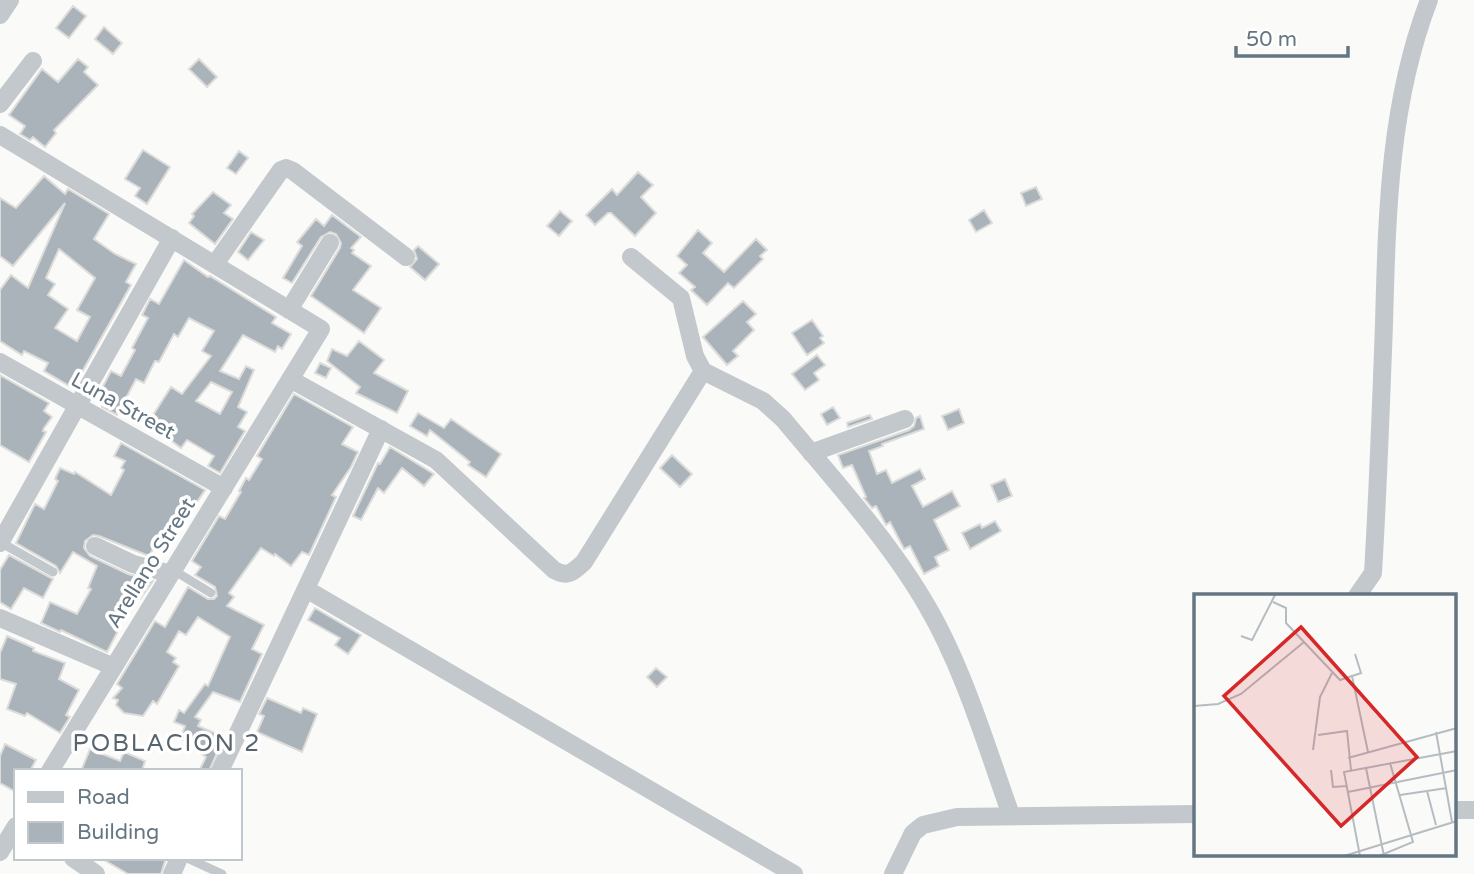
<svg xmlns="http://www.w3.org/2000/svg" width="1474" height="874" font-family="'Varela Round',sans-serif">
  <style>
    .building { fill: #aab3b9; stroke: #dcdcda; stroke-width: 2; fill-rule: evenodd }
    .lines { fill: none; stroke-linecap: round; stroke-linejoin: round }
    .service { stroke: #c3c8cc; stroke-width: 9 }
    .minor { stroke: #c3c8cc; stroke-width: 18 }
    .labels { text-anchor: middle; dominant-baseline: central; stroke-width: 7; stroke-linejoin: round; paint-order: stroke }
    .street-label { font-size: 21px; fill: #657683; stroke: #fff }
    .quarter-label { font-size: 24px; letter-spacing: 2px; fill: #57646e; stroke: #fff }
    .inset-road { fill: none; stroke: #b5bdc2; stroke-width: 2 }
    .view { fill: #d62828; fill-opacity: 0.15; stroke: #d62828; stroke-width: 3.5 }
    .inset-edge { fill: none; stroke: #657683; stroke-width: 3.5 }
  </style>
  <rect width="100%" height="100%" fill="#fafaf8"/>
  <path class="building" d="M 73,6 L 86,16 L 69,38 L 56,28 Z
    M 104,27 L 122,43 L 113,54 L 95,39 Z
    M 78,59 L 88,67 L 84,72 L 98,85 L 54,130 L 56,133 L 45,147 L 33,137 L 30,140 L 20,134 L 25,126 L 9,115 L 42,69 L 58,82 Z
    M 199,59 L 217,77 L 207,87 L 189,69 Z
    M 143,150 L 170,167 L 147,204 L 135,196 L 140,188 L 125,179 Z
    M 239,151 L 248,158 L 236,174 L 227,168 Z
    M 638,172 L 653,185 L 641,197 L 656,213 L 635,236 L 611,213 L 608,213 L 595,225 L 586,215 L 612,189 L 617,195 Z
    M 44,176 L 65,194 L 68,189 L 109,214 L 94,239 L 115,254 L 136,264 L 126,282 L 131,285 L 73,388 L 44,371 L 48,363 L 24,351 L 22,355 L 0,341 L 0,290 L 11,275 L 28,288 L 65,203 L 13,266 L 0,256 L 0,198 L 16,208 ZM 59,249 L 95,278 L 77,310 L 90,317 L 77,341 L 55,328 L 68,309 L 48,295 L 55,284 L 46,278 Z
    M 1036,187 L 1042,199 L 1026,206 L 1021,193 Z
    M 213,192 L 231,205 L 224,213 L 233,219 L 215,244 L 189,223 L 194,216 L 192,214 Z
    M 984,210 L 992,223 L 976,232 L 969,220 Z
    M 560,211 L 572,221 L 559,236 L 547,226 Z
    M 332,215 L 361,237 L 351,248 L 354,250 L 352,253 L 371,266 L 353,290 L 381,308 L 364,333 L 311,296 L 340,248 L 341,243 L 336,234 L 330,232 L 321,237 L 292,283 L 283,278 L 302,246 L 297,242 L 316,219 L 324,226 Z
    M 698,230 L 712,243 L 703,253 L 724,272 L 756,239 L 767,250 L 760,256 L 763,259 L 734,288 L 728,283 L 707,305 L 691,290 L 695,287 L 679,273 L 687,265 L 677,256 Z
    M 251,232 L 264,240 L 248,260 L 238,252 Z
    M 418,246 L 439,264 L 425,280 L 410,267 L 417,259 L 414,250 Z
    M 184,260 L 208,277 L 210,276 L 276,317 L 272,323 L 291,334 L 282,349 L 278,346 L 275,352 L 243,335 L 220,371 L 239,379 L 246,366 L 254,370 L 238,407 L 247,412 L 238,427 L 245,431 L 220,473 L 208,466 L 214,456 L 187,440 L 181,448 L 148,423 L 171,387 L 182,394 L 211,356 L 202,351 L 214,331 L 189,318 L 178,337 L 174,334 L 159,362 L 155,361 L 144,383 L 136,379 L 117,415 L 102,407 L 109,394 L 101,390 L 111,371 L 121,376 L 135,350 L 132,348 L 148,318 L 142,315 L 150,299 L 159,304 ZM 211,382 L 232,392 L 220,414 L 196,401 Z
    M 743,301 L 756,314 L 747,322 L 754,330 L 733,351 L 738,356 L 727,365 L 703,337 Z
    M 812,320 L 823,336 L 820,338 L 824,343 L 807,355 L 792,333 Z
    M 359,341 L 384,360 L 374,373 L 408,391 L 397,413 L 356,393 L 360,387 L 327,361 L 332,349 L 347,356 Z
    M 817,355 L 825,365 L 814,373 L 819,380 L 805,390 L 792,374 Z
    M 320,363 L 331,368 L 326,378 L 315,373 Z
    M 0,375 L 49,403 L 44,411 L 52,417 L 44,428 L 43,431 L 46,432 L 29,462 L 0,445 Z
    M 294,394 L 353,427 L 342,444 L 358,452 L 351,467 L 332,495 L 336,497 L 309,555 L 302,552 L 291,566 L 275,554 L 274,556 L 261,548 L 229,593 L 234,597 L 227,606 L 264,625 L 252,649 L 262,654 L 240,702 L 213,692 L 195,717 L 201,720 L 198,726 L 224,737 L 209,771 L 199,771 L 206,757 L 194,749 L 195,745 L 180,739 L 185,726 L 174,722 L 179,710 L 184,713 L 205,684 L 208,686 L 230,637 L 198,617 L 186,635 L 179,631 L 167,652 L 176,658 L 173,662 L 179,666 L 157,704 L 153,701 L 143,716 L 124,713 L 116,705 L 118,700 L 113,698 L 122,688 L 117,684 L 155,621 L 165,627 L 188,587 L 208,599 L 214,599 L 217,596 L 215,587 L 195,575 L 201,567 L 192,561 L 219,516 L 225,519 L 241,492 L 239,491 L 246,478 L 249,480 L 262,459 L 257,456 Z
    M 833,407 L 840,418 L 827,425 L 821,414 Z
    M 959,409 L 964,423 L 948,430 L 942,416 Z
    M 418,413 L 444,428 L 451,419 L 501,454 L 486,477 L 468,465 L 470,462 L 430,430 L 427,436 L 410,426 Z
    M 870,415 L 872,419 L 848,427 L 847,423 Z
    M 920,416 L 924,429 L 882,444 L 883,446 L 869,451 L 877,474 L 886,470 L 892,483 L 920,469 L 925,479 L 912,486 L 923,507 L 952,491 L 960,506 L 934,520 L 949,550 L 935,557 L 939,566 L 924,574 L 910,546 L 904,549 L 890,522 L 886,525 L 876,506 L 872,508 L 864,498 L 866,497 L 852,465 L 843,468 L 838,455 L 909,430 L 914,426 L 916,418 Z
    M 121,443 L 205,490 L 181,526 L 176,523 L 164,542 L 159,539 L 149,556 L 99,536 L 93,535 L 85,541 L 84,548 L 90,556 L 128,574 L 153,581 L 140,599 L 130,594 L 115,627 L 119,629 L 107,652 L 61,630 L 60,632 L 41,623 L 50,602 L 77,614 L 91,589 L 88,588 L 97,566 L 73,552 L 60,573 L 56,566 L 16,543 L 35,504 L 44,509 L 58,481 L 55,479 L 60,468 L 74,474 L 75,472 L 111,495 L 124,470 L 121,468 L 125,461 L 114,456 Z
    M 390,447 L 434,474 L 424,486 L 402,468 L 384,493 L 378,488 L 361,520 L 353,516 L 378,463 L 380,464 Z
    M 672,455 L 692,474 L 680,487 L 660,468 Z
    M 1005,479 L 1012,496 L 998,502 L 991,485 Z
    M 995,521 L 1001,531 L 970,549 L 962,533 L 980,524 L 982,528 Z
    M 9,555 L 53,579 L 43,598 L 24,588 L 11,609 L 0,602 L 0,570 Z
    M 315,608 L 361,635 L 348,654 L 335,645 L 340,638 L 308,620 Z
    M 7,636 L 34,648 L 33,651 L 65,663 L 59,679 L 79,690 L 66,715 L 70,717 L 60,733 L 27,713 L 25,716 L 7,709 L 16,684 L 0,679 L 0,653 Z
    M 656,668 L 667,677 L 657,687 L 647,677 Z
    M 267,698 L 301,713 L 303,708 L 317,714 L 302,752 L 257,732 L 264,716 L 259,714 Z
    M 5,744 L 36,760 L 30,771 L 16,771 L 16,792 L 0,783 L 0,756 Z
    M 90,749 L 120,761 L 124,752 L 145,761 L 142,771 L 81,771 Z
    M 101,858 L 166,858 L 161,874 L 128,874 Z"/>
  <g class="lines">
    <path class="service" d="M 0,542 L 53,572
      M 173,570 L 211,593
      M 187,858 L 222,874"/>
    <path class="minor" d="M 0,15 L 10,0
      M 0,104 L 33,61
      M 0,135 L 321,329 L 50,771
      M 631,257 L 681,298 L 695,356 L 703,371 L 763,401 L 783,419 C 832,478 889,540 927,606 C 963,667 987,748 1011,815
      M 215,264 L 281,170 L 286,168 L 293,171 L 406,257
      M 289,310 L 330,243
      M 0,362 L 224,488
      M 290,379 L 436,460 L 554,570 C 568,578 573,572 584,562 L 703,371
      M 811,453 L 905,419
      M 0,543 L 172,238
      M 95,546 L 133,564 L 171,574
      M 306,589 L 794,874
      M 1357,596 L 1373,573 C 1378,490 1381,407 1384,324 C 1387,214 1389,104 1429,0
      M 0,618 L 114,667
      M 220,771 L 381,429
      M 1455,810 L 1474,810
      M 0,852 L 16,826
      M 73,858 L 96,874
      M 172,874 L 179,858
      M 893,874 L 913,833 L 923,825 L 957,817 L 1196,814"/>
  </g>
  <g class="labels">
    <g class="street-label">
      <text transform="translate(123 406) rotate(29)">Luna Street</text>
      <text transform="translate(151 563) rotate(-58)">Arellano Street</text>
    </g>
    <g class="quarter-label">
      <text x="167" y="743">POBLACION 2</text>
    </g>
  </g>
  <g transform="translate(1194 594)">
    <rect width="262" height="262" fill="#fafaf8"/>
    <path class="inset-road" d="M 79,8 L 92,14 L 92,29 L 146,86 L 167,79 L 161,60M 47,42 L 58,46 L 81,1M 158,82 L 174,158M 0,112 L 24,110 L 47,100 L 110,48M 242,138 L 258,228M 124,141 L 153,137 L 157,176M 119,156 L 126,103 L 138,79M 154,164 L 263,134M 172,174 L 190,262M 137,176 L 139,193 L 153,192M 233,197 L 242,231M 154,198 L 263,176M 206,201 L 253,194M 150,262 L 263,227M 166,262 L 150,178 L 263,157M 185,262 L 219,248 L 196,169"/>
    <path class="view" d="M 107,33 L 223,163 L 147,232 L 30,102 Z"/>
    <rect width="262" height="262" class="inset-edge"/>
  </g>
  <rect x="14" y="769" width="228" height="91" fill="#ffffff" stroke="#c1c8cd" stroke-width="2"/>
  <rect x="28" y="792" width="35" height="10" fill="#c3c8cc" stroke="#c1c8cd" stroke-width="2"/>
  <text x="77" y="804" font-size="21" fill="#657683">Road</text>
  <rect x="28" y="822" width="35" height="21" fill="#aab3b9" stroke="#c1c8cd" stroke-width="2"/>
  <text x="77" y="839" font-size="21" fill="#657683">Building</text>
  <path d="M1236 46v10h112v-10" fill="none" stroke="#657683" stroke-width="3.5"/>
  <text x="1246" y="46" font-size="21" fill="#657683" stroke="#ffffff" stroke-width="5" paint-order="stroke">50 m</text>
</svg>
